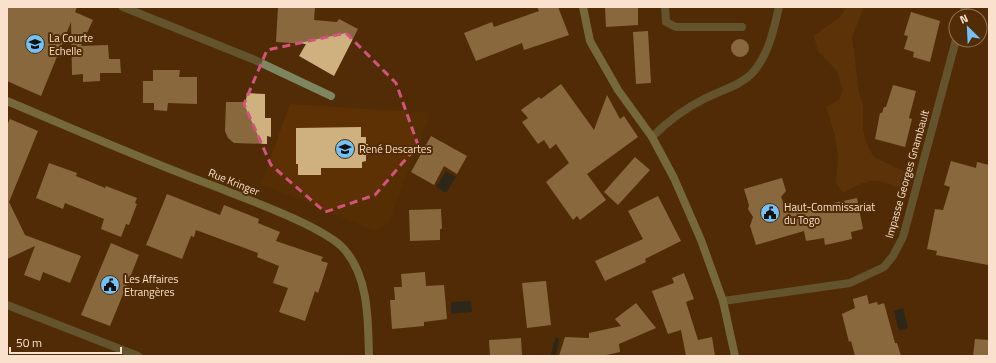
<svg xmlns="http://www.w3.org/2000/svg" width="996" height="363" font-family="'Titillium Web',sans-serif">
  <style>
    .built { fill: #5d3103 }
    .green { fill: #6b3c0e }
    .water { fill: #042234 }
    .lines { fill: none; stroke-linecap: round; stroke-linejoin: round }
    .stream { stroke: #042234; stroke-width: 4.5 }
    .building { fill: #cfb180 }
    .lane { stroke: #7d8661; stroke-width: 8 }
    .street { stroke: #7d8661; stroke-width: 8 }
    .secondary { stroke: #a5b378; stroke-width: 8 }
    .marked { fill: none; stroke: #d2547e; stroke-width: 3; stroke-dasharray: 8 5; stroke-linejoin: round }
    .labels { text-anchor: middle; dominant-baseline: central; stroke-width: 4; stroke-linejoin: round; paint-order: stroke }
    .poi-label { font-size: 11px; fill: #f9e1ce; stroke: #512c06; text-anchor: start }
    .street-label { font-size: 11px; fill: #f9e1ce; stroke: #512c06 }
  </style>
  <rect width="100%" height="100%" fill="#512c06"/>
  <path class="built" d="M 290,104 L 430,113 L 388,224 L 375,231 L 261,184 Z"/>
  <path class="green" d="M 847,7 L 860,7 L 863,9 L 852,37 L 859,93 L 863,106 L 863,130 L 868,148 L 874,157 L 907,173 L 903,189 C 873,177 871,178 843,193 L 836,182 L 838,157 L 835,135 L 826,107 L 839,100 L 843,90 L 837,71 L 818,51 L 814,36 L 840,17 Z"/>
  <path class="water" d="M 446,171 L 456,177 L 446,193 L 436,187 Z
    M 471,301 L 472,312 L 451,314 L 451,302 Z
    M 903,308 L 908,328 L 899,331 L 894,311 Z"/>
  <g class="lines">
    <path class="stream" d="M 553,356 L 557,340"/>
  </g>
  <path class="building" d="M 7,7 L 77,7 L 75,12 L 93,20 L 81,46 L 108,45 L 109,59 L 120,59 L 121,73 L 100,73 L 100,81 L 83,82 L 83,74 L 72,75 L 71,22 L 41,96 L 7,81 Z
    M 278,7 L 315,7 L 314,20 L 337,22 L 339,19 L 358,29 L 334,76 L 299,56 L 306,44 L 276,42 Z
    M 537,7 L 558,7 L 569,35 L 524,50 L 522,43 L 476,61 L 464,33 L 492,22 L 494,27 L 539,11 Z
    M 605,7 L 638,7 L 638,25 L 606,27 Z
    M 911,12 L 940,21 L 930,62 L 913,57 L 914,52 L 904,49 L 908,36 L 904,35 Z
    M 648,31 L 651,83 L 636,84 L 633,32 Z
    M731 48a9 9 0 1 1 18 0a9 9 0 1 1-18 0Z
    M 153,70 L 180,70 L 179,77 L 197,77 L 197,104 L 168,103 L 167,111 L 154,110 L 154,103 L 143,103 L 143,81 L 153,81 Z
    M 561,84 L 594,130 L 607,95 L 620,119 L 624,116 L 638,137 L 587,174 L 606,200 L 580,220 L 577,216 L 573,220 L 546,182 L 569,163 L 556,144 L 550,149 L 544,140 L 538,144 L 522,122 L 528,118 L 521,110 L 539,97 L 541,99 Z
    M 893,85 L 916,91 L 909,118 L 912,119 L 905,147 L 875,139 L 880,113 L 882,113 L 884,107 L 886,107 Z
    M 246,93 L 265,94 L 265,118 L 271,118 L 271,137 L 267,136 L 267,144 L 234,143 L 228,138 L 225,131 L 226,102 L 246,102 Z
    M 10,119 L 38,131 L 9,202 L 25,235 L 81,256 L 70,283 L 43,272 L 40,281 L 24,275 L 35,246 L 7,259 L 7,125 Z
    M 361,127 L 361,137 L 366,137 L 366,144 L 368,144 L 368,155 L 366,155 L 366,161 L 362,162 L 362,168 L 321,168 L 321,175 L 298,175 L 298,164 L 296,164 L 296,128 Z
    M 431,136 L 467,156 L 457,174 L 444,166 L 434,185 L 411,172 Z
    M 635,157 L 650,170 L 618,205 L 604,192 Z
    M 951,161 L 976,168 L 977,162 L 989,165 L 988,265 L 936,255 L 937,251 L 927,249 L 935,209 L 943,210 L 950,187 L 944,185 Z
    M 49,163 L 77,173 L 76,176 L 105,188 L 106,186 L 137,198 L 135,203 L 137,204 L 129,225 L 126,224 L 121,237 L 101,229 L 104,219 L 65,203 L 63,209 L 36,198 Z
    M 782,178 L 786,191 L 781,197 L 788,213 L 857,198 L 863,229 L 851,232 L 852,239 L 825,245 L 824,238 L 806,241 L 804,231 L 756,245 L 750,226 L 753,217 L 748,209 L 749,205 L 744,189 Z
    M 167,194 L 220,215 L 224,205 L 259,219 L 258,223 L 280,232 L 276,241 L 323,257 L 321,261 L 328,263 L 318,293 L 315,291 L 305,321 L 279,312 L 288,288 L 273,283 L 279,266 L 257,257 L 258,253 L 196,230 L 194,237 L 191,236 L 182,259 L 146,245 Z
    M 658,196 L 681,241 L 645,259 L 646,262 L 605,281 L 595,261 L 643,239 L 628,211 Z
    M 441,209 L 442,229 L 440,229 L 440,240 L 410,241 L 409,210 Z
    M 111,243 L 139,255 L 110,326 L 81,315 Z
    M 425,272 L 426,286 L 444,285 L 447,319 L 424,322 L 424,326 L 392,329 L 390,300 L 395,300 L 394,287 L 402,287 L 401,274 Z
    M 684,273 L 694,299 L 686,302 L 698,340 L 712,337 L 715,356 L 686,356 L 681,330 L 668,334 L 652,291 L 674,283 L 672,278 Z
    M 546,281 L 551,325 L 527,328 L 522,283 Z
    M 867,295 L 869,304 L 877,302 L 878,305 L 884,303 L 895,343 L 897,343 L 901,356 L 855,356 L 851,341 L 849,342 L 842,314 L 855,308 L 853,299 Z
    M 636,303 L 656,328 L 619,344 L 620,352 L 602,356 L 559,356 L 565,337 L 589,338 L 589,333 L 621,326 L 615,319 Z
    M 521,338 L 522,356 L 490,356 L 489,340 Z
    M 975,339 L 989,340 L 989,356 L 973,356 Z"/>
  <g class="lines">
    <path class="lane" d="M 665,7 L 666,22 L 676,27 L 742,27"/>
    <path class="street" d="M 123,7 L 255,60 L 331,96
      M 963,16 L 965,7
      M 652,137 C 668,121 684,109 704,99 C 721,90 743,85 755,70 C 769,52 774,29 779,7
      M 723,301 L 850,283 L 884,267 L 893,256 L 903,237 L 956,40
      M 7,305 L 138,356"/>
    <path class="secondary" d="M 583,7 L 590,41 L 618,90 L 652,137 L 674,178 L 701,240 L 723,301 L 735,356
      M 7,101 C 76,130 144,160 214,186 C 244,198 325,227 344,249 C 369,277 368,321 369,356"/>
  </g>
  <path d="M0 0H996V363H0ZM 346,33 L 396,83 L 418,145 L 375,195 L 325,212 L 271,165 L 244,104 L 267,50 Z" fill="#512c06" fill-opacity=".55" fill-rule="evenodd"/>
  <path class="marked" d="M 346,33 L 396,83 L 418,145 L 375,195 L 325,212 L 271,165 L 244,104 L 267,50 Z"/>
  <defs>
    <symbol id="school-disc" viewBox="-11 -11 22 22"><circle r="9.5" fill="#73c1f5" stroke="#512c06"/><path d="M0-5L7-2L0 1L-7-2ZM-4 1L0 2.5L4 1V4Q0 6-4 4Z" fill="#111"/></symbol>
    <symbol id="civic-disc" viewBox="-11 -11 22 22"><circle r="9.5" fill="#73c1f5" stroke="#512c06"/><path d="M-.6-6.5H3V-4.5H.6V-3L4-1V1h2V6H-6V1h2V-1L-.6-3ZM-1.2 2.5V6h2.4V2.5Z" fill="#111"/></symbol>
  </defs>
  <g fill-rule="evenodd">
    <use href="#school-disc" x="24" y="33" width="22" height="22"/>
    <use href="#school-disc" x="334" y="138" width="22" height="22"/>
    <use href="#civic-disc" x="759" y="202" width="22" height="22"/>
    <use href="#civic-disc" x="99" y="274" width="22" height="22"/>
  </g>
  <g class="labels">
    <g class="poi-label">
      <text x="49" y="38">La Courte<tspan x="49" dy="13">Echelle</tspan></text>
      <text x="359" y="149">René Descartes</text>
      <text x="784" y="207">Haut-Commissariat<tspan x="784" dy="13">du Togo</tspan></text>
      <text x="124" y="279">Les Affaires<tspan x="124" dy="13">Etrangères</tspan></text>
    </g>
    <g class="street-label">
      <text transform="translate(907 174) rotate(-74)">Impasse Georges Gnambault</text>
      <text transform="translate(234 182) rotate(22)">Rue Kringer</text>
    </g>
  </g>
  <rect width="996" height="363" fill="none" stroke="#f9e1ce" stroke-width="16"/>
  <g transform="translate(968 28) rotate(336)"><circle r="19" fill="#512c06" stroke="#947456"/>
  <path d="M0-3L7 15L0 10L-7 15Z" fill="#73c1f5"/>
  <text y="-6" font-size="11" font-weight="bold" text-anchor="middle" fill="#f9e1ce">N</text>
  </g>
  <path d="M10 347v6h111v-6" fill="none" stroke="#f9e1ce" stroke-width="2"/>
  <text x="16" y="347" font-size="12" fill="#f9e1ce" stroke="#512c06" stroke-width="3" paint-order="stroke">50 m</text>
</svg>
